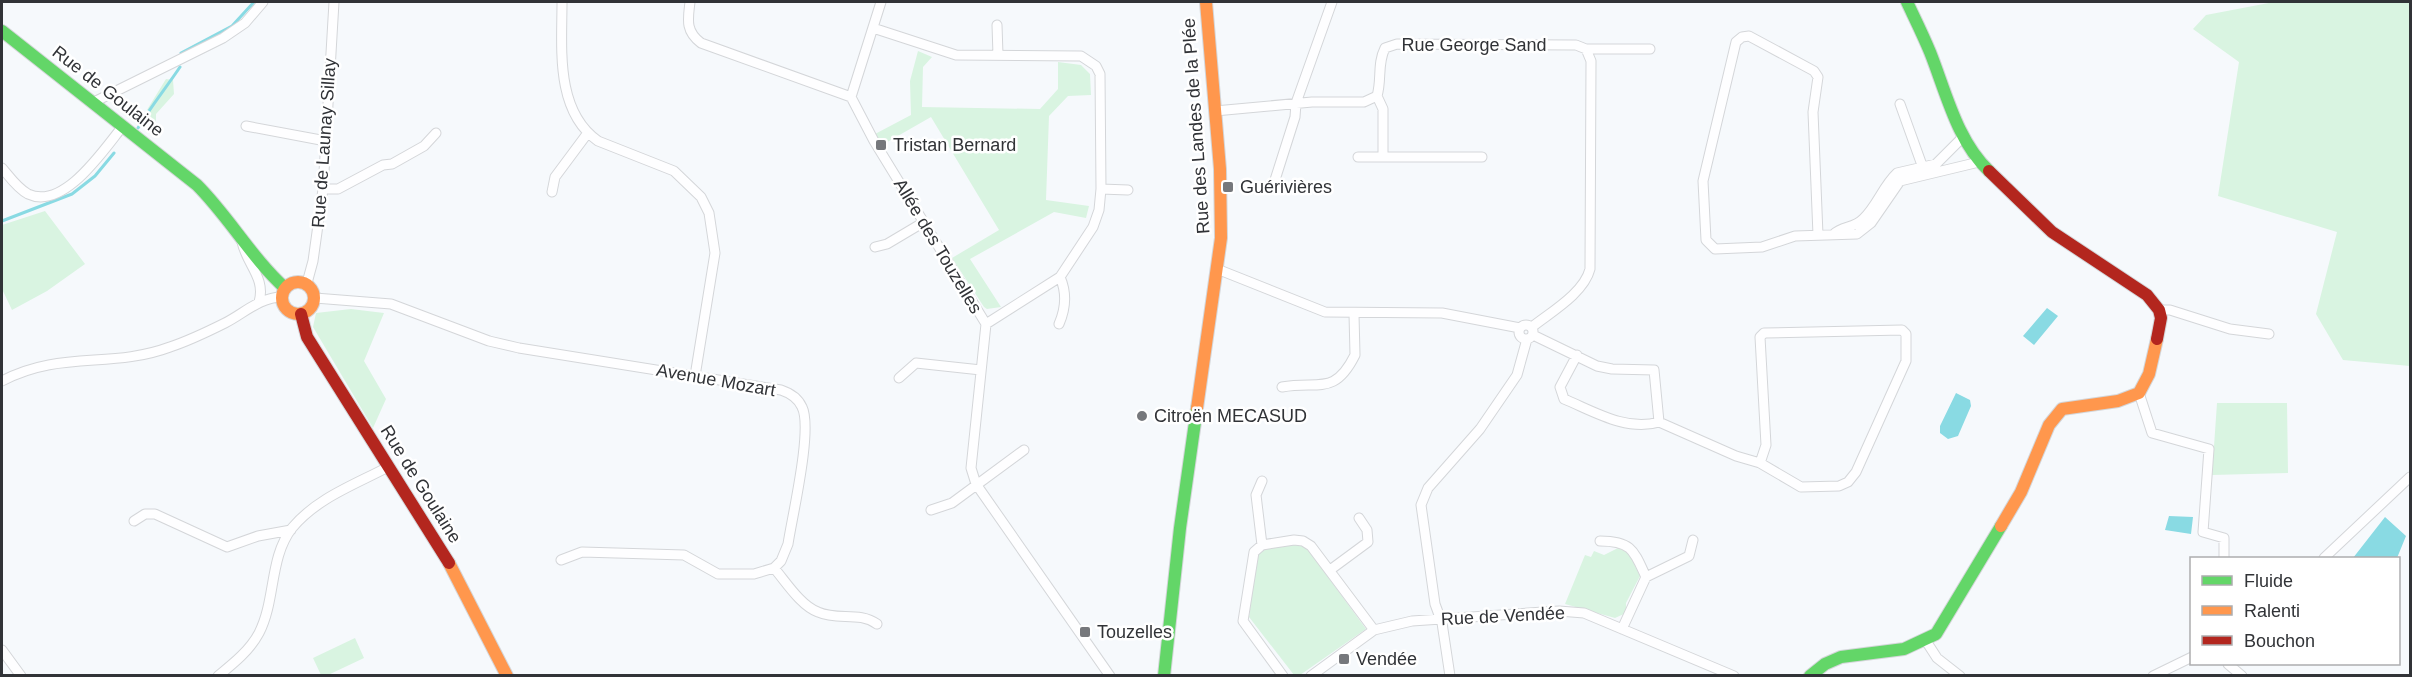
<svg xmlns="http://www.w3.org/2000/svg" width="2412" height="677" font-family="Arial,sans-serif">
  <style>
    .green { fill: #d9f4e1 }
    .water { fill: #89dae3 }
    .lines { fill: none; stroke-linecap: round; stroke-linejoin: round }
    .stream { stroke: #89dae3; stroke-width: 3 }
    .street-casing { stroke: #d4d6d9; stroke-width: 11 }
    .fast-casing { stroke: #d4d6d9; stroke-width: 14 }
    .slow-casing { stroke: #d4d6d9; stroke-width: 14 }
    .jam-casing { stroke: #d4d6d9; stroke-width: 14 }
    .street { stroke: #fefeff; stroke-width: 9 }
    .fast { stroke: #63d668; stroke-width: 12 }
    .slow { stroke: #ff974d; stroke-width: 12 }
    .jam { stroke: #b3261e; stroke-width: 12 }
    .poi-dot { fill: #76787c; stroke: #fff; stroke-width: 2 }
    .labels { text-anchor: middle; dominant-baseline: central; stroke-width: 5; stroke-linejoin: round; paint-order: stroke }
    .street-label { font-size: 18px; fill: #313337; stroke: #fff }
    .poi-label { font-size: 18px; fill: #313337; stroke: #fff; text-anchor: start }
  </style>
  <rect width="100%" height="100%" fill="#f6f9fc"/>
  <path class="green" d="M 2274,2 L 2410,2 L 2410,366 L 2343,360 L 2316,314 L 2337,232 L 2218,196 L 2239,62 L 2193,29 L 2206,15 Z
    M 918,51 L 932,57 L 923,67 L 922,107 L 1040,109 L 1058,89 L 1058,62 L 1081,65 L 1090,74 L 1091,95 L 1068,96 L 1049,116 L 1046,200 L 1089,206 L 1086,218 L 1054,212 L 970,259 L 1001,307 L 987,309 L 984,307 L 952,258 L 999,230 L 931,117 L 882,145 L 875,134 L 911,115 L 910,81 Z
    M 166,79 L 173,80 L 174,94 L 156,114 L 156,125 L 144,129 L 142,118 Z
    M 45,211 L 85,264 L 47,291 L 12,310 L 2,289 L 2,225 Z
    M 351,309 L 384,313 L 364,361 L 386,399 L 373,428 L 313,327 L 316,313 Z
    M 2217,403 L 2287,403 L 2288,473 L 2212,475 Z
    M 1303,543 L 1366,629 L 1300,675 L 1294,675 L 1249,617 L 1257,555 L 1266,549 Z
    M 1618,548 L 1629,553 L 1640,576 L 1626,603 L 1626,613 L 1615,618 L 1565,604 L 1585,555 L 1591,557 L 1594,551 L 1604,555 Z
    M 355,638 L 364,658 L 328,675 L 321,675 L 313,658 Z"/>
  <path class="water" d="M 2047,308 L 2058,316 L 2034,345 L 2023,336 Z
    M 1956,393 L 1970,400 L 1971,406 L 1958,436 L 1948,439 L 1940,433 L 1940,426 Z
    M 2169,516 L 2193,517 L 2191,534 L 2165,530 Z
    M 2385,517 L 2406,536 L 2397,558 L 2353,558 Z"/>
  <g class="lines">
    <path class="stream" d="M 181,53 L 232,26 L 254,2
      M 138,128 C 151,106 166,88 180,67
      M 2,221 L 72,194 L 95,176 L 114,153"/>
    <defs>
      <path id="street" d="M 562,2 C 562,48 555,111 598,141 L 674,171 L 701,197 L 709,213 L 715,253 L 695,376
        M 690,2 C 688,19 685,31 701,43 L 851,97 L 874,141 L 986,324 L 971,468 L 976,484 L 1110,676
        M 997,25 L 998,55
        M 873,28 L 956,55 L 1081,56 L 1096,66 L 1100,74 L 1101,189 L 1099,210 L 1093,227 L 1060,277 L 986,324
        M 1586,49 L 1650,49
        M 1377,96 L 1383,109 L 1383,157 L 1482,157
        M 851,97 L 881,2
        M 94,102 L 223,38 L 245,23 L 263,2
        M 1900,104 L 1923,168
        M 1215,111 L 1312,102 L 1364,102 L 1377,96 C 1382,79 1377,64 1385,48 L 1397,44 L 1576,45 L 1586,49 L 1591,61 L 1590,269 C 1584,293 1551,312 1532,327
        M 246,126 L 326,141
        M 1358,157 L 1383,157
        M 2,168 C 9,176 17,188 28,194 C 64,211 104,149 123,126
        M 323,189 L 338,189 L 383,165 L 392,164 L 424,146 L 436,133
        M 1101,189 L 1128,190
        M 1263,189 L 1274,183 L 1295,117 L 1296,103 L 1332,2
        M 552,192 L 555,177 L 587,134
        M 1834,234 C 1842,226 1855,228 1863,219 C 1877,206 1883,186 1897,173 L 1936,164 L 1963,137
        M 1818,235 L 1813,112 L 1818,77 L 1814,71 L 1749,36 L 1742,37 L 1736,42 L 1703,181 L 1706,240 L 1715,249 L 1762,247 L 1795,236 L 1857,234 L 1871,223 L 1900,181 L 1979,162
        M 242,242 C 247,265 266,278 259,302
        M 875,247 L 887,244 L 924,222
        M 1217,269 L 1325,312 L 1442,313 L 1520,328
        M 307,283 L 313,261 L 323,189 L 334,2
        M 315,298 L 391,304 L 489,341 L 519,348 L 781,390 C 790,393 798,398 802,407 C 813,429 792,517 788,544 L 781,561 L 774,568 L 754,574 L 718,574 L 684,555 L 582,552 L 561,560
        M 2159,310 L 2170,310 L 2230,329 L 2269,334
        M 1059,324 C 1066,308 1067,293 1060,277
        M1519 332a7 7 0 1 1 14 0a7 7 0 1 1-14 0Z
        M 1533,335 L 1597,366 L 1612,369 L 1654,370 L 1659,422 L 1736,456 L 1760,463 L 1801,487 L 1839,486 L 1848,482 L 1856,472 L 1906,361 L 1906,334 L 1902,330 L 1764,333 L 1760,337 L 1766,445 L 1760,463
        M 1577,355 L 1560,387 L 1564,399 C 1593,411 1627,432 1659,422
        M 899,378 L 916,363 L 981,370
        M 2,381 C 61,350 111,369 170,347 C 188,341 207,332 225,323 C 243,314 260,297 282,297
        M 1282,387 C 1318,380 1334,397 1355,355 L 1354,314
        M 2139,393 L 2152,433 L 2209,449 L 2203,532 L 2224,538 L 2224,558
        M 1262,481 L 1256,495 L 1262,545
        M 931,510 L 952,503 L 1024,450
        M 134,521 L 145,514 L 155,514 L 227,547 L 258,536 L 291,530
        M 1600,541 C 1632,541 1634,551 1646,577
        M 2324,558 L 2410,477
        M 774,568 C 786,582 801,606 818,612 C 838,621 859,611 877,624
        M 1330,570 L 1368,542 L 1367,530 L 1359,518
        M 1622,629 L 1646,577 L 1689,556 L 1693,540
        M 1926,641 L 1937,658 L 1960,676
        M 2,650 L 21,676
        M 2228,664 L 2242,676
        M 218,676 C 234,663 250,650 259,633 C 276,600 269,558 292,528 C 317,498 354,485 388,467
        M 1283,676 L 1243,621 L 1254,552 L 1262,545 L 1294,540 L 1303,541 L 1311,546 L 1374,630
        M 1311,676 L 1374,630 L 1412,621 L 1559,611 L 1584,613 L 1734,676
        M 1450,676 L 1442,623 L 1435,604 L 1421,505 L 1428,488 L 1480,429 L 1517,375 L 1527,339
        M 2153,676 L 2192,657"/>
      <path id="fast" d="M 1907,2 C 1915,19 1923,35 1930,52 C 1946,92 1957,141 1989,171
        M 2,31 L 197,185 C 229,217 251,257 285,288
        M 1164,676 L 1180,528 L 1197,408
        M 1810,676 L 1825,664 L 1841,657 L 1904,649 L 1936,634 L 2001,526"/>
      <path id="slow" d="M282 298a16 16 0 1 1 32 0a16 16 0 1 1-32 0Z
        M 1197,408 L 1221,238 L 1220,169 L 1206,2
        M 2001,526 L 2021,492 L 2049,425 L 2062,409 L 2118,401 L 2139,393 L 2149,374 L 2157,339
        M 449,563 L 507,676"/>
      <path id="jam" d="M 1989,171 L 2052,232 L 2147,295 L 2159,310 L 2161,318 L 2157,339
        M 301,314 L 307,337 L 449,563"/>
    </defs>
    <use href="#street" class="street-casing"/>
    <use href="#fast" class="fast-casing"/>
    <use href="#slow" class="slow-casing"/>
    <use href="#jam" class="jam-casing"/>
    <use href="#street" class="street"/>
    <use href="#fast" class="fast"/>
    <use href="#slow" class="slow"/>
    <use href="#jam" class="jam"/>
  </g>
  <g class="poi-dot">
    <rect x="875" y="139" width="12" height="12" rx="3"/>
    <rect x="1222" y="181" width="12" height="12" rx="3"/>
    <circle cx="1142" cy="416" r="6"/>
    <rect x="1079" y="626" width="12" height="12" rx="3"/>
    <rect x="1338" y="653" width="12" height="12" rx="3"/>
  </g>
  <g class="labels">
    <g class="street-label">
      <text x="1474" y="45">Rue George Sand</text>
      <text transform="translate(108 91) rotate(38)">Rue de Goulaine</text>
      <text transform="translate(1196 126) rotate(-94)">Rue des Landes de la Plée</text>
      <text transform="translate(324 143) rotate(-86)">Rue de Launay Sillay</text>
      <text transform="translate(938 246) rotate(59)">Allée des Touzelles</text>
      <text transform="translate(716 380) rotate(10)">Avenue Mozart</text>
      <text transform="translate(421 484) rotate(58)">Rue de Goulaine</text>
      <text transform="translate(1503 616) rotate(-3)">Rue de Vendée</text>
    </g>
    <g class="poi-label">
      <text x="893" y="145">Tristan Bernard</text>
      <text x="1240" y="187">Guérivières</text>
      <text x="1154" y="416">Citroën MECASUD</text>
      <text x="1097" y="632">Touzelles</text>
      <text x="1356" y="659">Vendée</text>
    </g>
  </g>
  <rect width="2412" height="677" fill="none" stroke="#313337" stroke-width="6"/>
  <rect x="2190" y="557" width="210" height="108" fill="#ffffff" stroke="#adadaf" stroke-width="1.5"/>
  <rect x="2202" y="576" width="30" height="9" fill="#63d668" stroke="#adadaf" stroke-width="1.5"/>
  <text x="2244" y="587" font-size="18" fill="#313337">Fluide</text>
  <rect x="2202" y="606" width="30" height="9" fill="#ff974d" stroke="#adadaf" stroke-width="1.5"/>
  <text x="2244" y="617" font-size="18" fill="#313337">Ralenti</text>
  <rect x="2202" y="636" width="30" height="9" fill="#b3261e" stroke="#adadaf" stroke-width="1.5"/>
  <text x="2244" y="647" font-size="18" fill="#313337">Bouchon</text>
</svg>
